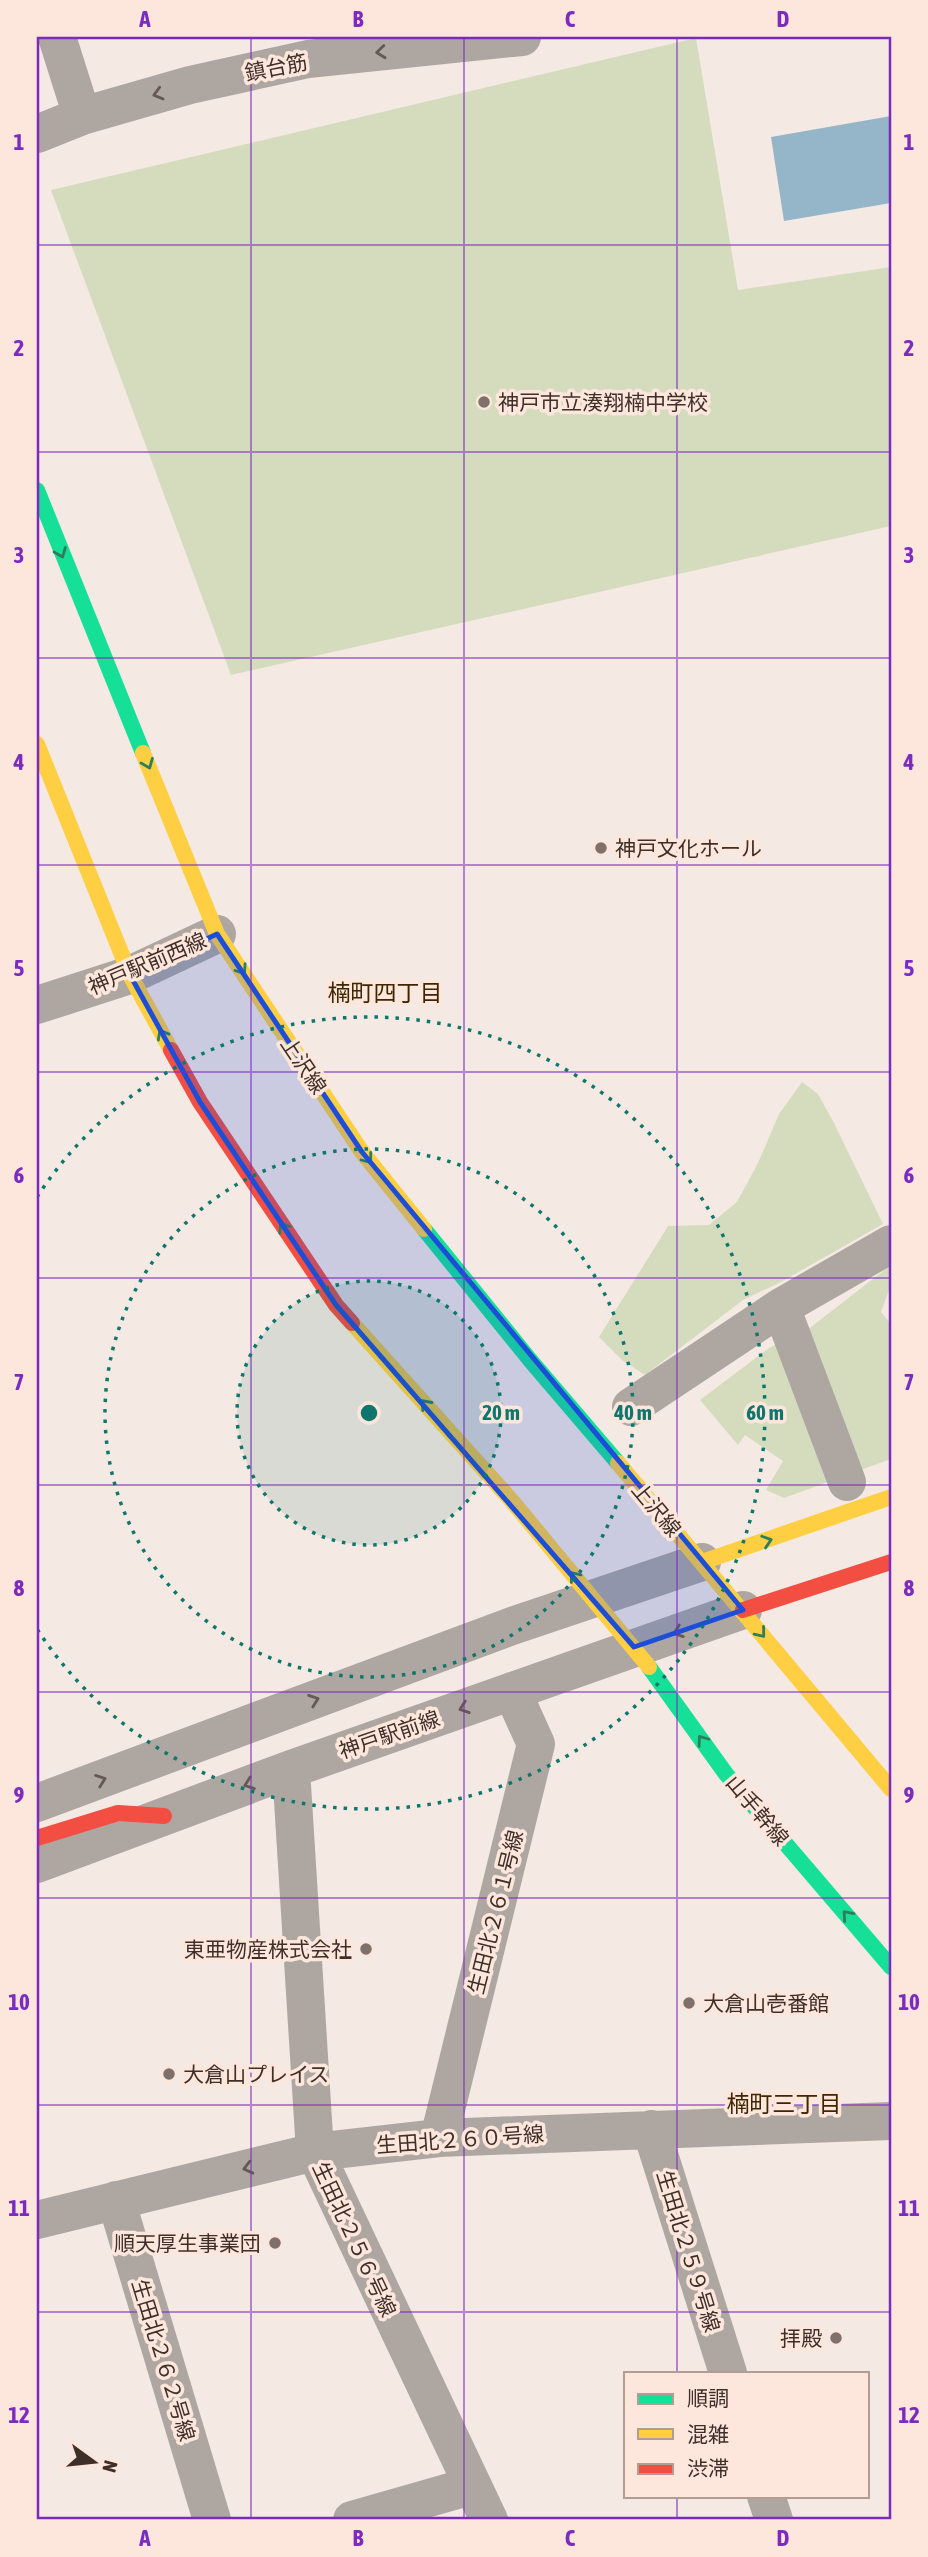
<svg xmlns="http://www.w3.org/2000/svg" width="928" height="2557" font-family="'Asap Condensed','Noto Sans JP',sans-serif">
  <style>
    .green { fill: #d5dcbe }
    .water { fill: #95b5c9 }
    .lines { fill: none; stroke-linecap: round; stroke-linejoin: round }
    .street { stroke: #aea7a1; stroke-width: 38 }
    .fast { stroke: #16e098; stroke-width: 16 }
    .slow { stroke: #ffcf43; stroke-width: 16 }
    .jam { stroke: #f24e42; stroke-width: 16 }
    .oneway { stroke: #655953 }
    .oneway2 { stroke: #2c7f5b }
    .marked { fill: #1d4ed8; fill-opacity: 0.2; stroke: #1d4ed8; stroke-width: 5; stroke-linejoin: round }
    .grid { fill: none; stroke: #7b2cbf; stroke-width: 2; stroke-opacity: 0.55 }
    .ring { fill: none; stroke: #0f766e; stroke-width: 3.5; stroke-dasharray: 3.5 7 }
    .poi-dot { fill: #7e706a; stroke: #fde6db; stroke-width: 2.5 }
    .labels { text-anchor: middle; dominant-baseline: central; stroke-width: 7; stroke-linejoin: round; paint-order: stroke }
    .street-label { font-size: 21px; fill: #3e2f29; stroke: #fde6db }
    .poi-label { font-size: 21px; fill: #3e2f29; stroke: #fde6db; text-anchor: start }
    .neighbourhood-label { font-size: 23px; fill: #3d2601; stroke: #fde6db }
    .centre { fill: #0f766e; stroke: #fde6db; stroke-width: 3.5 }
    .ring-label { font-size: 21px; text-anchor: middle; font-weight: bold; fill: #0f766e; stroke: #fde6db; stroke-width: 7; stroke-linejoin: round; paint-order: stroke }
    .neatline { fill: none; stroke: #7b2cbf; stroke-width: 2.5 }
    .grid-label { font-size: 23px; text-anchor: middle; font-weight: bold; fill: #7b2cbf }
  </style>
  <rect width="100%" height="100%" fill="#f5e9e3"/>
  <path class="green" d="M 696,38 L 738,290 L 891,267 L 891,526 L 231,675 L 51,190 Z
    M 802,1082 L 818,1094 L 834,1123 L 883,1224 L 779,1283 L 743,1300 L 645,1375 L 622,1360 L 599,1337 L 668,1226 L 709,1225 L 737,1202 L 758,1163 L 779,1114 Z
    M 891,1265 L 891,1285 L 881,1312 L 891,1324 L 891,1459 L 784,1498 L 766,1490 L 783,1461 L 745,1435 L 738,1445 L 700,1400 L 769,1348 L 811,1327 Z"/>
  <path class="water" d="M 891,116 L 891,203 L 784,221 L 771,137 Z"/>
  <g class="lines">
    <path class="street" d="M 57,37 L 82,116
      M 37,134 L 82,116 L 190,85 L 308,59 L 522,37
      M 37,1005 L 130,975 L 217,934
      M 781,1307 L 847,1482
      M 631,1407 L 781,1307 L 891,1244
      M 291,1769 L 315,2152 L 489,2520
      M 37,1803 L 512,1626 L 702,1562
      M 37,1864 L 291,1769 L 743,1610
      M 651,2129 L 728,2373
      M 439,2138 L 536,1744 L 512,1691
      M 116,2200 L 212,2520
      M 37,2220 L 315,2152 L 439,2138 L 891,2121
      M 766,2496 L 774,2520
      M 352,2520 L 471,2486"/>
    <path class="fast" d="M 37,490 L 143,753
      M 424,1229 L 530,1360 L 618,1463
      M 649,1667 L 726,1774 L 891,1967"/>
    <path class="slow" d="M 37,744 L 130,975 L 171,1050
      M 143,753 L 217,934 L 362,1152 L 424,1229
      M 352,1323 L 512,1501 L 649,1667
      M 618,1463 L 891,1789
      M 702,1562 L 891,1497"/>
    <path class="jam" d="M 171,1050 L 200,1102 L 336,1305 L 352,1323
      M 743,1610 L 891,1562
      M 37,1838 L 118,1813 L 164,1816"/>
  </g>
  <defs><path id="oneway-chevron" d="M-2-3.5L2.5 0L-2 3.5" fill="none" stroke-width="1.6" stroke-linecap="round" stroke-linejoin="round" transform="scale(1.75)"/></defs>
  <g class="oneway">
    <use href="#oneway-chevron" transform="translate(381 52) rotate(174)"/>
    <use href="#oneway-chevron" transform="translate(158 94) rotate(164)"/>
    <use href="#oneway-chevron" transform="translate(678 1632) rotate(161)"/>
    <use href="#oneway-chevron" transform="translate(314 1700) rotate(-20)"/>
    <use href="#oneway-chevron" transform="translate(464 1708) rotate(161)"/>
    <use href="#oneway-chevron" transform="translate(101 1780) rotate(-20)"/>
    <use href="#oneway-chevron" transform="translate(249 1784) rotate(160)"/>
    <use href="#oneway-chevron" transform="translate(248 2168) rotate(166)"/>
  </g>
  <g class="oneway2">
    <use href="#oneway-chevron" transform="translate(61 553) rotate(68)"/>
    <use href="#oneway-chevron" transform="translate(148 764) rotate(68)"/>
    <use href="#oneway-chevron" transform="translate(242 970) rotate(56)"/>
    <use href="#oneway-chevron" transform="translate(162 1034) rotate(-119)"/>
    <use href="#oneway-chevron" transform="translate(368 1159) rotate(52)"/>
    <use href="#oneway-chevron" transform="translate(283 1227) rotate(-124)"/>
    <use href="#oneway-chevron" transform="translate(425 1404) rotate(-132)"/>
    <use href="#oneway-chevron" transform="translate(767 1541) rotate(-18)"/>
    <use href="#oneway-chevron" transform="translate(574 1576) rotate(-129)"/>
    <use href="#oneway-chevron" transform="translate(761 1633) rotate(51)"/>
    <use href="#oneway-chevron" transform="translate(702 1740) rotate(-126)"/>
    <use href="#oneway-chevron" transform="translate(847 1915) rotate(-131)"/>
  </g>
  <path class="marked" d="M 217,934 L 362,1152 L 743,1610 L 634,1647 L 336,1305 L 200,1102 L 130,975 Z"/>
  <path class="grid" d="M 251,37 L 251,2520M 464,37 L 464,2520M 677,37 L 677,2373M 37,245 L 891,245M 37,452 L 891,452M 37,658 L 891,658M 37,865 L 891,865M 37,1072 L 891,1072M 37,1278 L 891,1278M 37,1485 L 891,1485M 37,1692 L 891,1692M 37,1898 L 891,1898M 37,2105 L 891,2105M 37,2312 L 891,2312M 677,2496 L 677,2520"/>
  <circle cx="369" cy="1413" r="132" fill="#0f766e" fill-opacity=".12"/>
  <g class="ring">
    <circle cx="369" cy="1413" r="132"/>
    <circle cx="369" cy="1413" r="264"/>
    <path d="M37 1197A396 396 0 1 1 37 1629"/>
  </g>
  <g class="poi-dot">
    <circle cx="484" cy="402" r="7"/>
    <circle cx="601" cy="848" r="7"/>
    <circle cx="366" cy="1949" r="7"/>
    <circle cx="689" cy="2003" r="7"/>
    <circle cx="169" cy="2074" r="7"/>
    <circle cx="275" cy="2243" r="7"/>
    <circle cx="836" cy="2338" r="7"/>
  </g>
  <g class="labels">
    <g class="street-label">
      <text transform="translate(276 67) rotate(-11)">鎮台筋</text>
      <text transform="translate(147 963) rotate(-23)">神戸駅前西線</text>
      <text transform="translate(304 1065) rotate(56)">上沢線</text>
      <text transform="translate(657 1509) rotate(50)">上沢線</text>
      <text transform="translate(389 1734) rotate(-19)">神戸駅前線</text>
      <text transform="translate(758 1810) rotate(50)">山手幹線</text>
      <text transform="translate(495 1912) rotate(-76)">生田北２６１号線</text>
      <text transform="translate(460 2139) rotate(-4)">生田北２６０号線</text>
      <text transform="translate(355 2239) rotate(65)">生田北２５６号線</text>
      <text transform="translate(689 2251) rotate(73)">生田北２５９号線</text>
      <text transform="translate(164 2360) rotate(73)">生田北２６２号線</text>
    </g>
    <g class="poi-label">
      <text x="498" y="402">神戸市立湊翔楠中学校</text>
      <text x="615" y="848">神戸文化ホール</text>
      <text x="352" y="1949" text-anchor="end">東亜物産株式会社</text>
      <text x="703" y="2003">大倉山壱番館</text>
      <text x="183" y="2074">大倉山プレイス</text>
      <text x="261" y="2243" text-anchor="end">順天厚生事業団</text>
      <text x="822" y="2338" text-anchor="end">拝殿</text>
    </g>
    <g class="neighbourhood-label">
      <text x="385" y="993">楠町四丁目</text>
      <text x="784" y="2104">楠町三丁目</text>
    </g>
  </g>
  <circle cx="369" cy="1413" r="10" class="centre"/>
  <g class="ring-label">
    <text x="501" y="1420">20 m</text>
    <text x="633" y="1420">40 m</text>
    <text x="765" y="1420">60 m</text>
  </g>
  <rect width="928" height="2557" fill="none" stroke="#fde6db" stroke-width="77"/>
  <rect x="624" y="2372" width="245" height="126" fill="#fde6db" stroke="#b19d94" stroke-width="2"/>
  <rect x="638" y="2394" width="35" height="10" fill="#16e098" stroke="#b19d94" stroke-width="2"/>
  <text x="687" y="2406" font-size="21" fill="#3e2f29">順調</text>
  <rect x="638" y="2429" width="35" height="10" fill="#ffcf43" stroke="#b19d94" stroke-width="2"/>
  <text x="687" y="2442" font-size="21" fill="#3e2f29">混雑</text>
  <rect x="638" y="2464" width="35" height="10" fill="#f24e42" stroke="#b19d94" stroke-width="2"/>
  <text x="687" y="2476" font-size="21" fill="#3e2f29">渋滞</text>
  <g transform="translate(94 2462) rotate(105)" stroke="#fde6db" stroke-width="5" paint-order="stroke">
  <path d="M0-5L12 26L0 18L-12 26Z" fill="#3e2f29"/>
  <text y="-10" font-size="19" font-weight="bold" text-anchor="middle" fill="#3e2f29">N</text>
  </g>
  <rect x="38" y="38" width="852" height="2480" class="neatline"/>
  <g class="grid-label">
    <text x="145" y="27">A</text>
    <text x="358" y="27">B</text>
    <text x="570" y="27">C</text>
    <text x="783" y="27">D</text>
    <text x="19" y="150">1</text>
    <text x="909" y="150">1</text>
    <text x="19" y="356">2</text>
    <text x="909" y="356">2</text>
    <text x="19" y="563">3</text>
    <text x="909" y="563">3</text>
    <text x="19" y="770">4</text>
    <text x="909" y="770">4</text>
    <text x="19" y="976">5</text>
    <text x="909" y="976">5</text>
    <text x="19" y="1183">6</text>
    <text x="909" y="1183">6</text>
    <text x="19" y="1390">7</text>
    <text x="909" y="1390">7</text>
    <text x="19" y="1596">8</text>
    <text x="909" y="1596">8</text>
    <text x="19" y="1803">9</text>
    <text x="909" y="1803">9</text>
    <text x="19" y="2010">10</text>
    <text x="909" y="2010">10</text>
    <text x="19" y="2216">11</text>
    <text x="909" y="2216">11</text>
    <text x="19" y="2423">12</text>
    <text x="909" y="2423">12</text>
    <text x="145" y="2546">A</text>
    <text x="358" y="2546">B</text>
    <text x="570" y="2546">C</text>
    <text x="783" y="2546">D</text>
  </g>
</svg>
